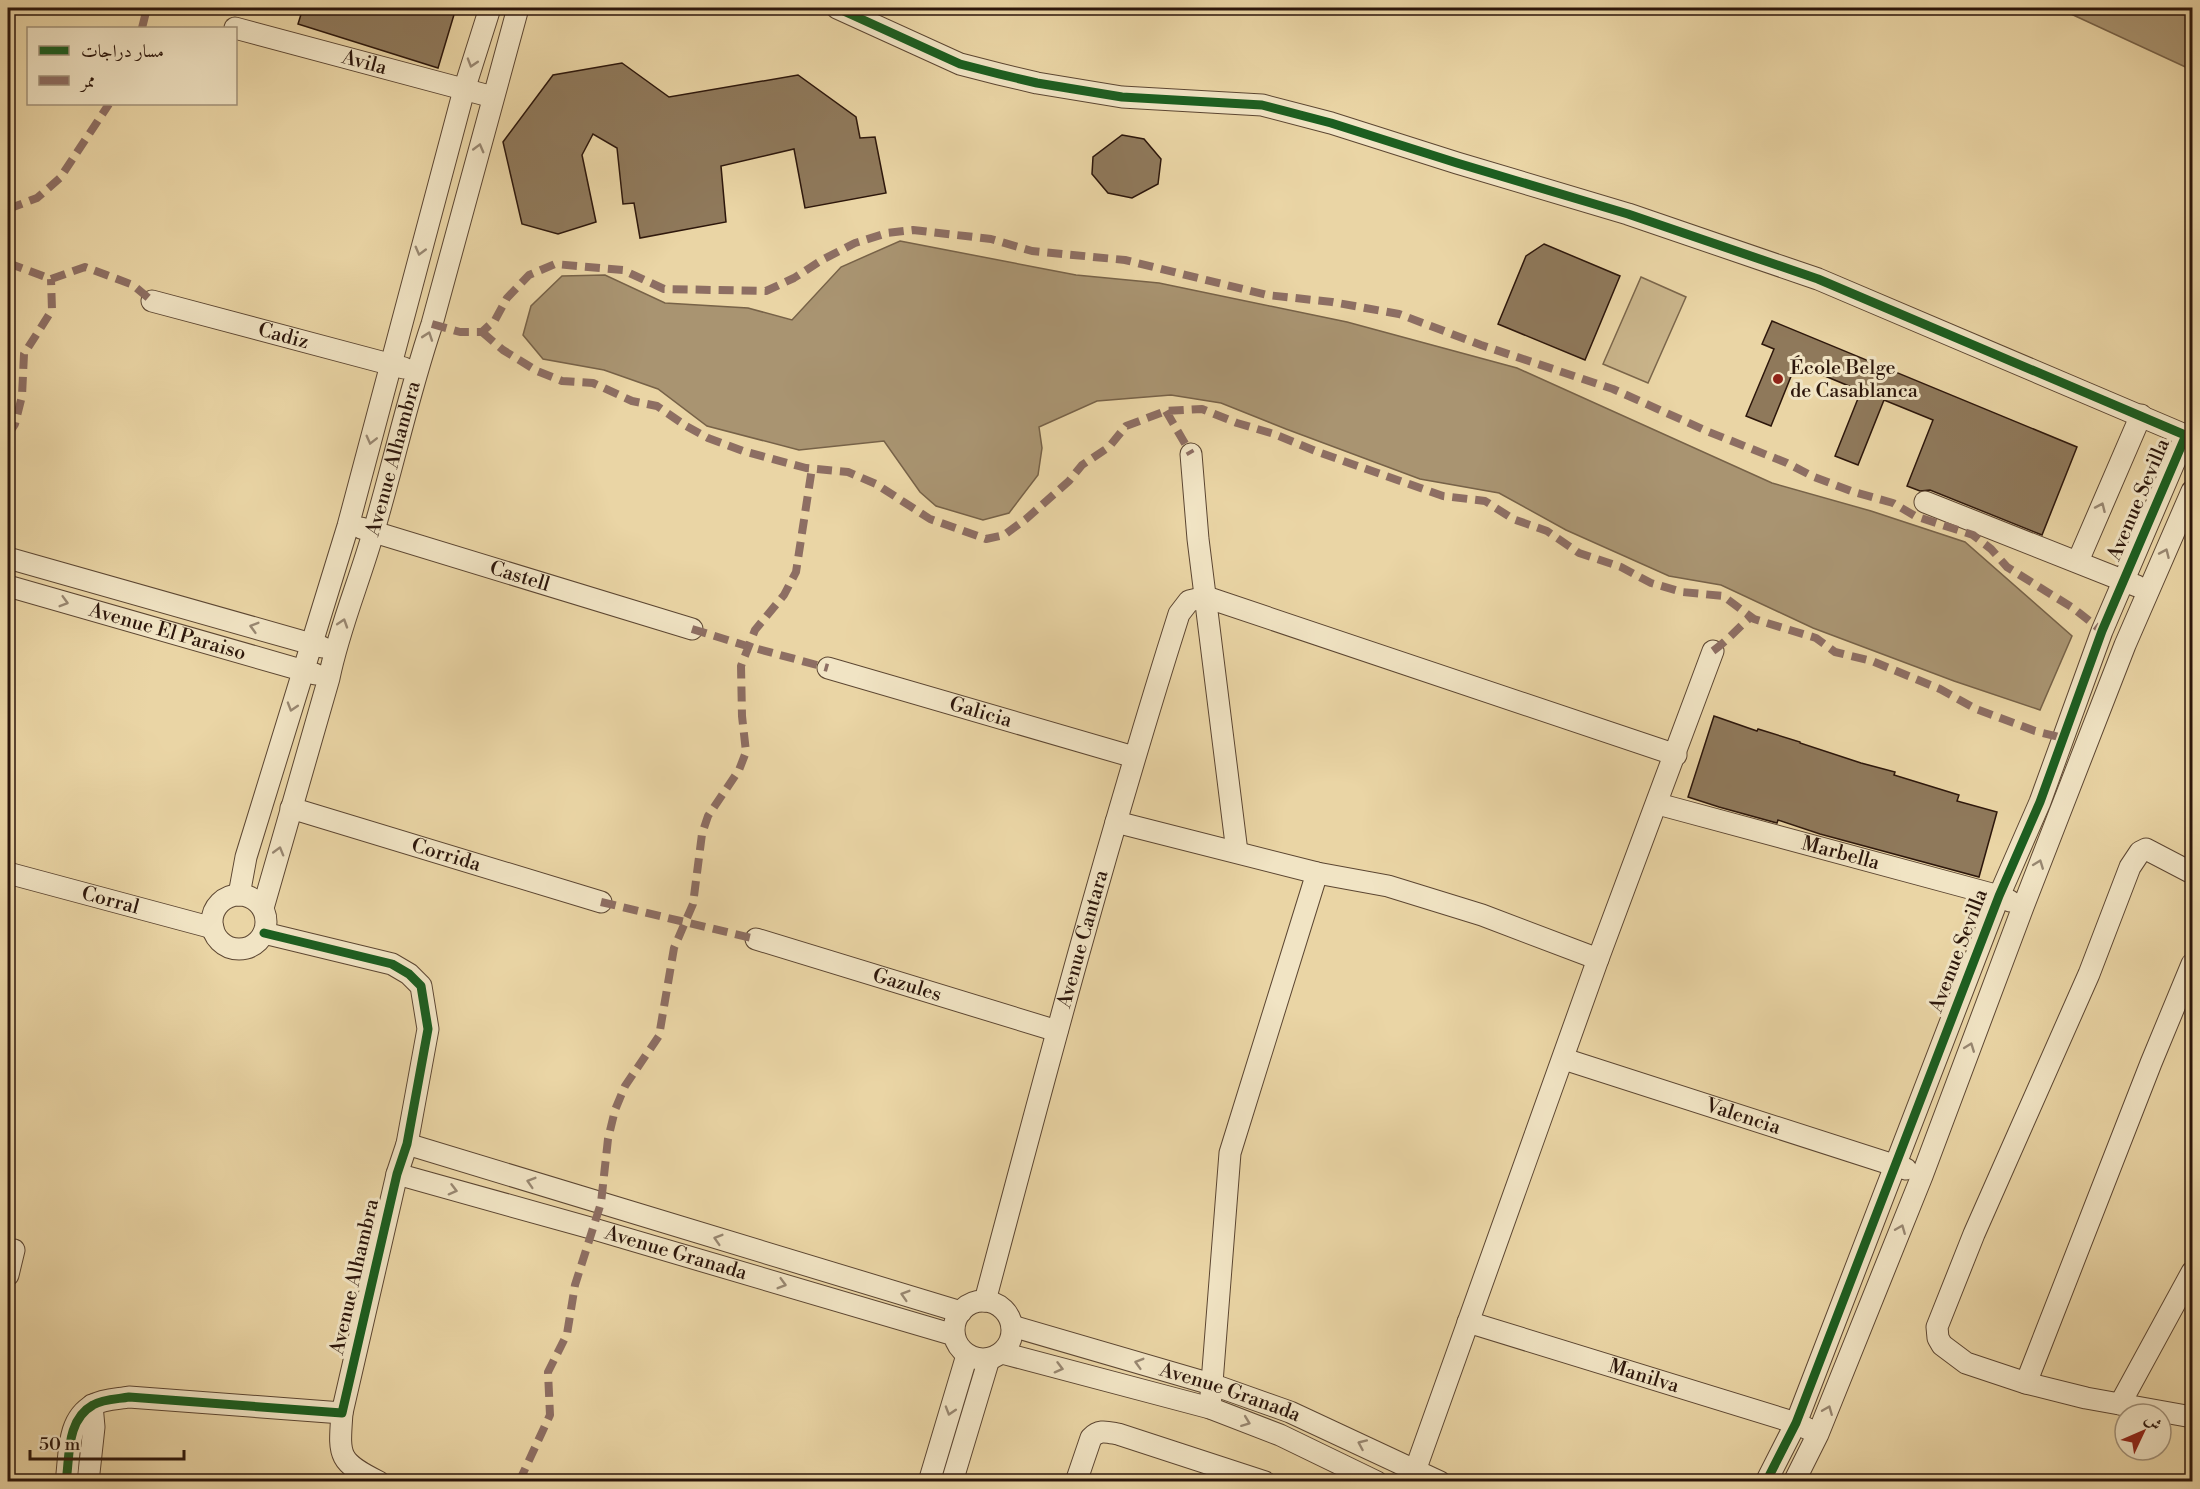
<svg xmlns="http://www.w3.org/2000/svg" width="2200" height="1489" font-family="'Libre Bodoni',Amiri,serif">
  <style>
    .green { fill: #cab58b; stroke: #7b664b; stroke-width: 1.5 }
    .water { fill: #a99471; stroke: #776248; stroke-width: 1.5 }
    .building { fill: #8f795b; stroke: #2c160b; stroke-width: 1.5 }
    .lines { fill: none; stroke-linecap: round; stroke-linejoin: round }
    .minor-casing { stroke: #5c4632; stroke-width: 23 }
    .minor { stroke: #f1e4c4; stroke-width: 21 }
    .quiet { stroke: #8d6e63; stroke-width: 8; stroke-dasharray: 15 8; stroke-linecap: butt }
    .cycleway-casing { stroke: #f1e4c4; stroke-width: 13 }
    .cycleway { stroke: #1b5e20; stroke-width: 9 }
    .oneway { stroke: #988771 }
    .poi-dot { fill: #8f2418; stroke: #f1e4c4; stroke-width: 2 }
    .labels { text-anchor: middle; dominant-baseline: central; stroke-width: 6; stroke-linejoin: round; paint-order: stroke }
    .street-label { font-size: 20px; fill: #2c160b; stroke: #f1e4c4 }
    .poi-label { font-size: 20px; fill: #2c160b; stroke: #f1e4c4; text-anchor: start }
  </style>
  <rect width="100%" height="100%" fill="#ead5a5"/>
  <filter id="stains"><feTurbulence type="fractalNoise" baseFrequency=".00333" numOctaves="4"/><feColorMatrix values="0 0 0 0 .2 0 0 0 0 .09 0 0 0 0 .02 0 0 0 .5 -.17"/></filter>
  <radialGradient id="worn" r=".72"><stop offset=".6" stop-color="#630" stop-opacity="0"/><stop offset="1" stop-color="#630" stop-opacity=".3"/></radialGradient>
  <path class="green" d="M 1641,277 L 1686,297 L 1648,383 L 1603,364 Z"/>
  <path class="water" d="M 2058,8 L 2192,8 L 2192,70 Z
    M 900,241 L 1076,275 L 1159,283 L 1347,322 L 1517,368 L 1772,483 L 1871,511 L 1965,542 L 2072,636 L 2040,710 L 1954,681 L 1813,628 L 1721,585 L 1669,576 L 1566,530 L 1499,493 L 1420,479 L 1286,429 L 1221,403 L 1171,395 L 1097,401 L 1039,427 L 1042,448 L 1038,475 L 1009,513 L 983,520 L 936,506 L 920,492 L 884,441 L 799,450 L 707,426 L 658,389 L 604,370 L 543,359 L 523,335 L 531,306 L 562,276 L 605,275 L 665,303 L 748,308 L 792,320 L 841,267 Z"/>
  <path class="building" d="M 303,8 L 456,8 L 438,68 L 298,24 Z
    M 622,63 L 669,97 L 798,75 L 856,117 L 860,138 L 875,137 L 886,193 L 805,208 L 794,149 L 721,166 L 726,222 L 640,238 L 634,203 L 623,204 L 617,148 L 593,134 L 582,155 L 596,222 L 558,234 L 522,224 L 503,142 L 553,75 Z
    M 1122,135 L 1144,139 L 1161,159 L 1158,184 L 1132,198 L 1108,193 L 1092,174 L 1093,157 Z
    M 1544,244 L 1620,276 L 1585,360 L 1498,324 L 1526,256 Z
    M 1772,321 L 2077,447 L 2042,535 L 1930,490 L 1920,491 L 1907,486 L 1933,420 L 1884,400 L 1858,465 L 1835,456 L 1861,391 L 1796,364 L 1771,426 L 1746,416 L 1774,349 L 1762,344 Z
    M 1714,716 L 1757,731 L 1758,729 L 1800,742 L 1800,743 L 1861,763 L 1895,772 L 1894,775 L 1959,795 L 1957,801 L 1997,812 L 1979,877 L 1820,834 L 1778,820 L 1777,823 L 1719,807 L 1688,797 Z"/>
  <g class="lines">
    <defs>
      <g id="minor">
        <path d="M 837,8 L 960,64 L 999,74 L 1037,83 L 1122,97 L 1262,105 L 1331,123 L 1457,163 L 1628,214 L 1818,279 L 2192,438"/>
        <path id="s1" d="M 235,28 L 493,97"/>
        <path id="s2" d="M 152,301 L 404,368"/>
        <path d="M 1191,454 L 1198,539 L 1237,852"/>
        <path d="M 1925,502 L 2137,586"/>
        <path id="s3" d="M 361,528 L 692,629"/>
        <path d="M 8,558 L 322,647"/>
        <path d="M 2078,561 L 2141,415"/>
        <path id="s4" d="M 8,586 L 315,674"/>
        <path d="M 1206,597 L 1676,755"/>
        <path id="s5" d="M 828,668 L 1134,757"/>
        <path id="s6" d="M 1658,804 L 1999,896 L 2010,901"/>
        <path id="s7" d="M 291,808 L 601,902"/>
        <path d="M 1116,822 L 1317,873 L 1388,886 L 1482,915 L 1598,959"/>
        <path id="s8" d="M 8,873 L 213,928"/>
        <path d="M 2192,873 L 2146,849 L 2140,852 L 2130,867 L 2089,974 L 1974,1234 L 1937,1327 L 1938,1338 L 1942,1345 L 1966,1363 L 2026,1383 L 2086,1398 L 2192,1417"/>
        <path d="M 239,895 L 246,857 L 348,526 L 464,90 L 490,8"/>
        <circle cx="239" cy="922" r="27"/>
        <path id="s9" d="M 263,908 L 329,678 C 339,628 360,580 374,530 C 394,462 409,392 432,324 L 518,8"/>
        <path id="s10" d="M 756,939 L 1057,1031"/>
        <path id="s11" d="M 1564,1059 L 1906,1169"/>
        <path d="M 407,1144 L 961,1312"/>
        <path id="s12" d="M 397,1174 L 594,1229 L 954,1335"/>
        <path d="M 8,1275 L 14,1250"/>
        <path id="s13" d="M 985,1301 C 1046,1071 1107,841 1179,614 L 1189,601 L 1206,597"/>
        <circle cx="983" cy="1330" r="29"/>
        <path id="s14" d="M 1468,1322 L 1796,1423 L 1808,1429"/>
        <path id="s15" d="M 1012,1326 L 1211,1384 L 1290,1412 L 1440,1482"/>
        <path d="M 1002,1353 L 1210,1408 L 1280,1435 L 1377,1482"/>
        <path d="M 2026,1383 L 2151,1063 L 2192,964"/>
        <path d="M 2120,1404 L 2192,1272"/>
        <path d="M 1210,1408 L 1230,1153 L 1317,873"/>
        <path d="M 342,1413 C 339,1456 337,1461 379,1482"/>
        <path d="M 66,1482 C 70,1456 66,1420 93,1405 C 103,1399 118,1399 129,1397 L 342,1413 L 397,1174 L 407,1144 L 428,1029 L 421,986 L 409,974 L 392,964 L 264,933"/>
        <path d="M 88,1482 L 94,1427 L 92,1405"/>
        <path d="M 929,1482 L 967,1355"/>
        <path d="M 952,1482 L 989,1359"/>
        <path d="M 1076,1482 L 1091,1438 C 1099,1429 1107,1432 1118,1434 L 1265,1482"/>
        <path d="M 1411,1482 L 1598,959 L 1713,651"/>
        <path d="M 1766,1482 L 1796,1423 L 1999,896 L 2040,802 L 2102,631 L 2186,435"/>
        <path d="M 1794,1482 L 1818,1434 L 1922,1176 L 2023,907 L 2125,645 L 2192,491"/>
      </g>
    </defs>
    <use href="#minor" class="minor-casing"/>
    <use href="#minor" class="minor"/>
    <path class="quiet" d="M 142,28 L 147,8
      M 8,209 L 37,198 L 60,178 L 109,104
      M 8,263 L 51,279 L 85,267 L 133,285 L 152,301
      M 432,324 L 460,332 L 482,332 L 495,320 L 507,298 L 529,275 L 555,264 L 623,270 L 664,289 L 766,291 L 794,278 L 822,260 L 855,243 L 887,233 L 913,230 L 991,239 L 1032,251 L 1125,260 L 1267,295 L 1332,302 L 1399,314 L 1481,345 L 1613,389 L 1709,432 L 1787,463 L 1814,477 L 1854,492 L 1893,503 L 1915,516 L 1973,535 L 1991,549 L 2007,567 L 2073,608 L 2102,631
      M 482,332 L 503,350 L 537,371 L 562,381 L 593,383 L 632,401 L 657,406 L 686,426 L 708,438 L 743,451 L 806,468 L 848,472 L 876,484 L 930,519 L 986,539 L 1004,535 L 1026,519 L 1069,481 L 1082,465 L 1109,447 L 1126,426 L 1166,411 L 1202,409 L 1237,423 L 1274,434 L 1318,452 L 1443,496 L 1485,501 L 1513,519 L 1547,531 L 1579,553 L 1621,567 L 1651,583 L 1682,592 L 1723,596 L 1754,619 L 1816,638 L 1835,652 L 1872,661 L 1940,689 L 1976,709 L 2035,731 L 2063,738
      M 1166,411 L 1191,454
      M 8,435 L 15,424 L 22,396 L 24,354 L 52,310 L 51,279
      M 692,629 L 747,646 L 828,668
      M 1713,651 C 1727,641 1738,628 1751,617
      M 601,902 L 756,939
      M 519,1482 L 550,1415 L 548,1372 L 567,1334 L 575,1285 L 601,1203 L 608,1139 L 615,1110 L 625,1086 L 659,1036 L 674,948 L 693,904 L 702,834 L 708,816 L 739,770 L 746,752 L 742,716 L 741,666 L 755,630 L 784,595 L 796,572 L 812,468"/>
    <defs>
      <path id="cycleway" d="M 837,8 L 960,64 L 999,74 L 1037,83 L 1122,97 L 1262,105 L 1331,123 L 1457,163 L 1628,214 L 1818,279 L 2192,438
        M 66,1482 C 70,1456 66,1420 93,1405 C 103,1399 118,1399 129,1397 L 342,1413 L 397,1174 L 407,1144 L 428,1029 L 421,986 L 409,974 L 392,964 L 264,933
        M 1766,1482 L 1796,1423 L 1999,896 L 2040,802 L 2102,631 L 2186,435"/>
    </defs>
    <use href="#cycleway" class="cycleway-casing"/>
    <use href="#cycleway" class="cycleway"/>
  </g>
  <defs><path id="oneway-chevron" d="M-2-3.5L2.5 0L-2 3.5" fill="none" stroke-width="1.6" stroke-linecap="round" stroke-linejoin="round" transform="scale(1.5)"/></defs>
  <g class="oneway">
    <use href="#oneway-chevron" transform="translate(472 63) rotate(107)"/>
    <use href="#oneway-chevron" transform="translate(479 148) rotate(-75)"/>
    <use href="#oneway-chevron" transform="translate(420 251) rotate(105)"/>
    <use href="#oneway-chevron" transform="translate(428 336) rotate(-71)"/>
    <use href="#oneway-chevron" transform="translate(371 440) rotate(104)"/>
    <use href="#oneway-chevron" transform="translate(2101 507) rotate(-66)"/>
    <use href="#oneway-chevron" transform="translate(2165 553) rotate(-66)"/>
    <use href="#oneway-chevron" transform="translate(64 602) rotate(16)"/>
    <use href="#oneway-chevron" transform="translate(343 623) rotate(-72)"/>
    <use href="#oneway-chevron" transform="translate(254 627) rotate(-164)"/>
    <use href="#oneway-chevron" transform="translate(292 707) rotate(107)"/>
    <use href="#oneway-chevron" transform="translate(279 851) rotate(-74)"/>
    <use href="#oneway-chevron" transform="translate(2039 864) rotate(-69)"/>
    <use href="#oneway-chevron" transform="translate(1970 1047) rotate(-69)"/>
    <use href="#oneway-chevron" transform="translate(531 1182) rotate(-163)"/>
    <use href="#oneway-chevron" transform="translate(453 1190) rotate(15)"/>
    <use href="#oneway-chevron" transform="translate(1901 1229) rotate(-68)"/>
    <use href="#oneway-chevron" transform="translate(718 1239) rotate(-163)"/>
    <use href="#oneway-chevron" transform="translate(782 1284) rotate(16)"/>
    <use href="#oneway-chevron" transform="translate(905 1295) rotate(-163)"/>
    <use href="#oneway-chevron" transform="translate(1139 1363) rotate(-164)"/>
    <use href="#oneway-chevron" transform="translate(1059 1368) rotate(15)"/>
    <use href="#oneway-chevron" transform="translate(1828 1410) rotate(-68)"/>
    <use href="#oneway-chevron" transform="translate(950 1411) rotate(107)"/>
    <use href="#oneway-chevron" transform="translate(1246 1422) rotate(21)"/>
    <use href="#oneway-chevron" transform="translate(1362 1444) rotate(-156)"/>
  </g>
  <circle class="poi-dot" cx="1778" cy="379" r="6"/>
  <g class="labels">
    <g class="street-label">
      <text stroke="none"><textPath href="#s1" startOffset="134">Avila</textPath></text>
      <text stroke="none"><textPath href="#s2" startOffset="136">Cadiz</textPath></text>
      <text stroke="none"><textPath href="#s9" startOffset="468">Avenue Alhambra</textPath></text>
      <text transform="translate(2139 500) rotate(-67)">Avenue Sevilla</text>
      <text stroke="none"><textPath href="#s3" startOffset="166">Castell</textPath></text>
      <text stroke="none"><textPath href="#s4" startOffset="166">Avenue El Paraiso</textPath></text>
      <text stroke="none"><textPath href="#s5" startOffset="159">Galicia</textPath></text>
      <text stroke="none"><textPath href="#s6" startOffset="189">Marbella</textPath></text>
      <text stroke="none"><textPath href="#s7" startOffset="162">Corrida</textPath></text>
      <text stroke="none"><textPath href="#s8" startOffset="106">Corral</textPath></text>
      <text stroke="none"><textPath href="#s13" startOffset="375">Avenue Cantara</textPath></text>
      <text transform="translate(1959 951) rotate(-69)">Avenue Sevilla</text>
      <text stroke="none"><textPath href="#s10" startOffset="158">Gazules</textPath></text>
      <text stroke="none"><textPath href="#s11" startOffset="188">Valencia</textPath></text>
      <text stroke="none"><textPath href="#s12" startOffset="290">Avenue Granada</textPath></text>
      <text transform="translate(355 1277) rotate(-77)">Avenue Alhambra</text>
      <text stroke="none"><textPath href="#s14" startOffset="184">Manilva</textPath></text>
      <text stroke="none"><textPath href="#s15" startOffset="228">Avenue Granada</textPath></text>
    </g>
    <g class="poi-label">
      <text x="1790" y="368">École Belge<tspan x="1790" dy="23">de Casablanca</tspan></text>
    </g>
  </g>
  <rect width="2200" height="1489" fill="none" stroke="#ead5a5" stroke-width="30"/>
  <rect x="9" y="9" width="2182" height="1471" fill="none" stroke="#2c160b" stroke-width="3"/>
  <rect x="15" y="15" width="2170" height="1459" fill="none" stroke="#2c160b" stroke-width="1.5"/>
  <rect x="27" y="27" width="210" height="78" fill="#f1e4c4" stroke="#a2927a" stroke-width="1.5"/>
  <rect x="39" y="46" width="30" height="9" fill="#1b5e20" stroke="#a2927a" stroke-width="1.5"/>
  <text x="81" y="57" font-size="18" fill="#2c160b">مسار دراجات</text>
  <rect x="39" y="76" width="30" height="9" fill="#8d6e63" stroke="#a2927a" stroke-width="1.5"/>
  <text x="81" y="87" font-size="18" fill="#2c160b">ممر</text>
  <g transform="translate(2143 1432) rotate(46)"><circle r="28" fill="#f1e4c4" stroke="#a2927a" stroke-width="1.5"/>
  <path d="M0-4.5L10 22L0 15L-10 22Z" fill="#8f2418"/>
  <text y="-9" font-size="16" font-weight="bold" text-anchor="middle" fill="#2c160b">ش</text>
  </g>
  <path d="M30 1450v9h154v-9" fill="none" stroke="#2c160b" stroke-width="3"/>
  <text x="39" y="1450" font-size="18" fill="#2c160b" stroke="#f1e4c4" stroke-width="4.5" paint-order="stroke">50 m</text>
  <rect width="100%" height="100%" filter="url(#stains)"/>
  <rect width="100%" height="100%" fill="url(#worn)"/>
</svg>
